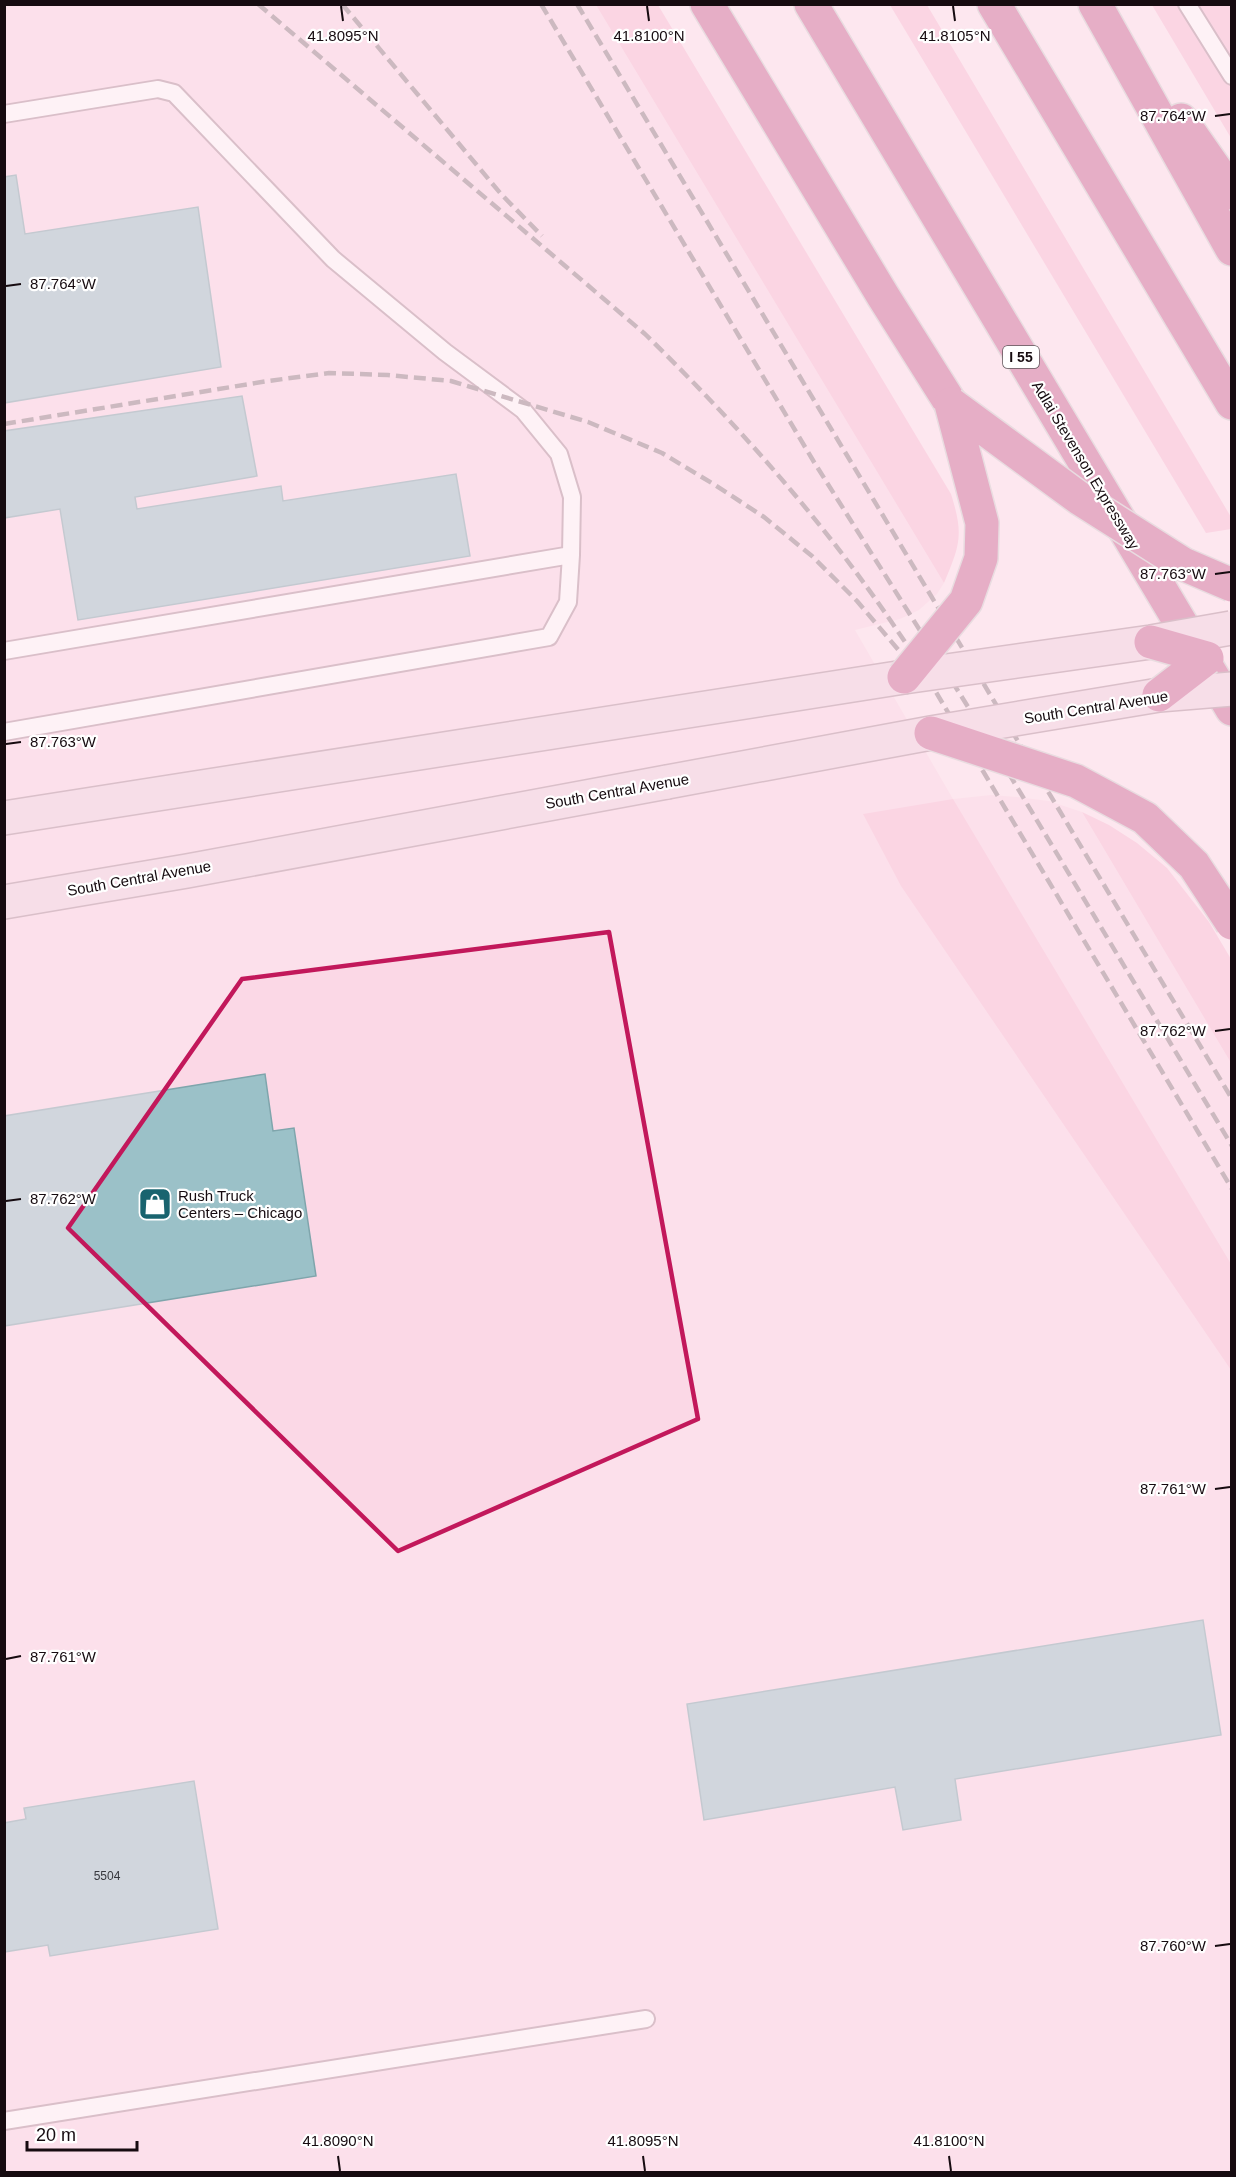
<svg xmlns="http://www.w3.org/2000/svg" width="1236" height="2177" font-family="Helvetica,sans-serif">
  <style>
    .built { fill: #fbd8e6 }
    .green { fill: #f8bfd6 }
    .building { fill: #9bc1c8; stroke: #7fa5ac; stroke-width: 1.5 }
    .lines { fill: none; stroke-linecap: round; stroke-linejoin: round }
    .service-casing { stroke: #af8f9c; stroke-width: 20 }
    .secondary-casing { stroke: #af8f9c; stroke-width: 36 }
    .motorway-casing { stroke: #d0cecf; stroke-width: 36 }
    .service { stroke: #fff; stroke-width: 16 }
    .secondary { stroke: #efd2e0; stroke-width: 33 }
    .motorway { stroke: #cb6896; stroke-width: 33 }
    .rail { stroke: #918087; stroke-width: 4.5; stroke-dasharray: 12 6; stroke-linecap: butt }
    .secondary-bridge-casing { stroke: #af8f9c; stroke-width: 36; stroke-linecap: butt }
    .motorway-bridge-casing { stroke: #d0cecf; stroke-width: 36; stroke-linecap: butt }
    .secondary-bridge { stroke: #efd2e0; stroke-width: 33 }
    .motorway-bridge { stroke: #cb6896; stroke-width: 33 }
    .marked { fill: none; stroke: #c2185b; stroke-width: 4.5; stroke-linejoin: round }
    .ticks { fill: none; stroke: #160b10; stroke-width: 2 }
    .labels { text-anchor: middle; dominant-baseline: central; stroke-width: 4.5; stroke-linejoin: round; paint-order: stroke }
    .number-label { font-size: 12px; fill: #37383e }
    .shield { fill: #fff; stroke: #5c5458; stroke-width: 1.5 }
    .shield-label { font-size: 14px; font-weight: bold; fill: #160b10 }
    .street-label { font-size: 15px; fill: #160b10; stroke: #fff }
    .poi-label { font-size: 15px; fill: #160b10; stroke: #fff; text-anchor: start }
    .ticks-label { font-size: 15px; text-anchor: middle; fill: #160b10; stroke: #fff; stroke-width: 4.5; stroke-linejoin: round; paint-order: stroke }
  </style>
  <rect width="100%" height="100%" fill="#fde7ef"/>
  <path class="built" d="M 5,5 L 596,5 L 944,583 L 937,594 L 919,610 L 900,619 L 855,630 L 953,799 L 991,795 L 1017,797 L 1049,801 L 1082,812 L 1231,1063 L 1231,2172 L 5,2172 Z"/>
  <path class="green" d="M 596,5 L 658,5 L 951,494 C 964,535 960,545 944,583 Z
    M 890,5 L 927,5 L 1231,517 L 1231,529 L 1206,533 Z
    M 1152,5 L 1231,5 L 1231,138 Z
    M 953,799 L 1231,1264 L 1231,1370 L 901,886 L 863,814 Z
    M 1082,812 L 1109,825 L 1137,843 L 1167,868 L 1209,922 L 1231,959 L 1231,1063 Z"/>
  <path class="building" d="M 16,175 L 25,234 L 198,207 L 221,367 L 4,403 L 4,177 Z
    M 242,396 L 257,476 L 135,497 L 137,509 L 281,486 L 283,501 L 456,474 L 470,556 L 78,620 L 60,509 L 4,518 L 4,431 Z
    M 265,1074 L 273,1131 L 294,1128 L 316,1276 L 4,1326 L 4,1116 Z
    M 1203,1620 L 1221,1735 L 955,1779 L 961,1820 L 903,1830 L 895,1787 L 704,1820 L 687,1704 Z
    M 194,1781 L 218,1929 L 50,1956 L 48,1945 L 4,1952 L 4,1823 L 26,1819 L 24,1808 Z"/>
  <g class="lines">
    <defs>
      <path id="service" d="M 1187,4 L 1232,76
        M 4,114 L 158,89 L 174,93 L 333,259 L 445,352 L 523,410 L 559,454 L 572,497 L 571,555
        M 4,651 L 571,555 L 568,602 L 549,637 L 4,732
        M 4,2121 L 646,2019"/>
      <path id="secondary" d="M 4,818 L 904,677
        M 4,902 L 187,871 L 667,782"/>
      <path id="motorway" d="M 707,4 L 883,296 L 951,404
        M 811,4 L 1232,709
        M 994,4 L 1232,403
        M 1095,4 L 1232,249
        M 1181,120 L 1232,193"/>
    </defs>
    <use href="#service" class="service-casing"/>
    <use href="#secondary" class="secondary-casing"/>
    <use href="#motorway" class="motorway-casing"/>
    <use href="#service" class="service"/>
    <use href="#secondary" class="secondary"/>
    <use href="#motorway" class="motorway"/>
    <path class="rail" d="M 258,4 L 645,334 C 748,435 840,540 918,662 L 1232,1189
      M 342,4 L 501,194 L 542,236
      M 541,4 L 814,462 L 987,737 L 1232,1146
      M 577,4 L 1232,1099
      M 4,424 L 268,381 L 329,373 L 388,375 L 451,381 L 588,422 L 662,453 L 715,485 L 764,517 L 812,556 L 857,601 L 912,666"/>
    <defs>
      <path id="secondary-bridge" d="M 904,677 L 1151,642 L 1231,628
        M 667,782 L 931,733 L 1159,695 L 1232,689"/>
      <path id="motorway-bridge" d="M 951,404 L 1079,498 L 1183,564 L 1232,585
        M 1151,642 L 1207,658
        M 904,677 L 966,601 L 981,558 L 982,523 L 951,404
        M 1159,695 L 1207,658
        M 931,733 L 1076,781 L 1145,818 L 1194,865 L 1232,923"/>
    </defs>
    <use href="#secondary-bridge" class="secondary-bridge-casing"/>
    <use href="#motorway-bridge" class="motorway-bridge-casing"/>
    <use href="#secondary-bridge" class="secondary-bridge"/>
    <use href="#motorway-bridge" class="motorway-bridge"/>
  </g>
  <path d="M0 0H1236V2177H0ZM 609,932 L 698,1419 L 398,1551 L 68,1228 L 242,979 Z" fill="#fde7ef" fill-opacity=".55" fill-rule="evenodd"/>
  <path class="marked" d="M 609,932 L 698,1419 L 398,1551 L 68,1228 L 242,979 Z"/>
  <path class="ticks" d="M 341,6 L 343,21M 647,6 L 649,21M 953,6 L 955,21M 1215,116 L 1230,114M 6,286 L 21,284M 1215,574 L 1230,572M 6,744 L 21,742M 1215,1031 L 1230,1029M 6,1201 L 21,1199M 1215,1489 L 1230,1487M 6,1659 L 21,1656M 1215,1946 L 1230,1944M 338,2156 L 340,2171M 643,2156 L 645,2171M 949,2156 L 951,2171"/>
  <defs>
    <symbol id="shop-square" viewBox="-11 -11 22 22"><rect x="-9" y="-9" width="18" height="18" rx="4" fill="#19646f" stroke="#fff"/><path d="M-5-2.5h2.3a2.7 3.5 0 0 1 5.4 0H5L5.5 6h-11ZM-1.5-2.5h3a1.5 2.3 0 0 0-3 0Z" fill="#fff"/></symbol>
  </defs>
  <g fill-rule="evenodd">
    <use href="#shop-square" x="136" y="1185" width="38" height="38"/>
  </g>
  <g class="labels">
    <g class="number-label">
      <text x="107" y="1876">5504</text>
    </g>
    <rect class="shield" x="1003" y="346" width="36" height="22" rx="4.5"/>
    <g class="shield-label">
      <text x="1021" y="357">I 55</text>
    </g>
    <g class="street-label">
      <text transform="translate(1086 465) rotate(59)">Adlai Stevenson Expressway</text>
      <text transform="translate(1096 707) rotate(-9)">South Central Avenue</text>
      <text transform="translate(617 791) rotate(-10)">South Central Avenue</text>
      <text transform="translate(139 878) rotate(-10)">South Central Avenue</text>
    </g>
    <g class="poi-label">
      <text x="178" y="1195">Rush Truck<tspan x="178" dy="17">Centers – Chicago</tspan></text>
    </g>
  </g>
  <g class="ticks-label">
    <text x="343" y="41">41.8095°N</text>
    <text x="649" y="41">41.8100°N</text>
    <text x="955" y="41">41.8105°N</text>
    <text x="1173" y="121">87.764°W</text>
    <text x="63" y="289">87.764°W</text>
    <text x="1173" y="579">87.763°W</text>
    <text x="63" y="747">87.763°W</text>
    <text x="1173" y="1036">87.762°W</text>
    <text x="63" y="1204">87.762°W</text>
    <text x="1173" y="1494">87.761°W</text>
    <text x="63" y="1662">87.761°W</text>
    <text x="1173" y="1951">87.760°W</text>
    <text x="338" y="2146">41.8090°N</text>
    <text x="643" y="2146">41.8095°N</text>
    <text x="949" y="2146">41.8100°N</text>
  </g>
  <rect width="1236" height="2177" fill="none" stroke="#160b10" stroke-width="12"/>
  <path d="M27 2141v9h110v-9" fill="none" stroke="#160b10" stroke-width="3"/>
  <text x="36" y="2141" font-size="18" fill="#160b10" stroke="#ffffff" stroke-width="4.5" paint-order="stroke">20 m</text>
</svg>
